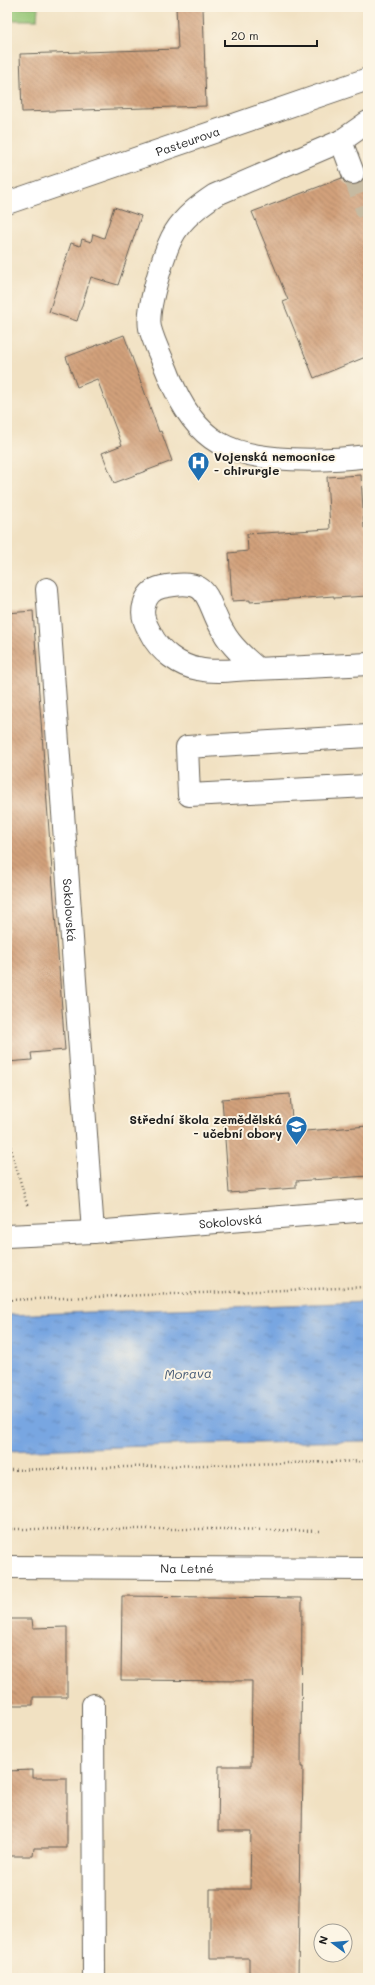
<svg xmlns="http://www.w3.org/2000/svg" width="375" height="1985" font-family="Mali,sans-serif">
  <style>
    .pitch { fill: #94c676; stroke: #587149 }
    .water { fill: url(#water-ripples); stroke: #4a617e }
    .building { fill: url(#building-back-hatch) }
    .lines { fill: none; stroke-linecap: round; stroke-linejoin: round }
    .minor-tunnel { stroke: #c6baa1; stroke-width: 22; stroke-dasharray: 22 11; stroke-linecap: butt }
    .minor-casing { stroke: #676156; stroke-width: 24 }
    .path { stroke: #676156; stroke-width: 2.5; stroke-dasharray: 1 3; stroke-linecap: butt }
    .minor { stroke: #fff; stroke-width: 22 }
    .labels { text-anchor: middle; dominant-baseline: central; stroke-width: 4; stroke-linejoin: round; paint-order: stroke }
    .street-label { font-size: 12px; fill: #1c1c1c; stroke: #fcf5e5 }
    .poi-label { font-size: 12px; font-weight: bold; fill: #1c1c1c; stroke: #fcf5e5; text-anchor: start }
    .water-label { font-size: 13px; font-style: italic; fill: #455a75; stroke: #fcf5e5 }
  </style>
  <defs>
    <pattern id="water-ripples" width="26" height="14" patternUnits="userSpaceOnUse"><rect width="26" height="14" fill="#78a6e1"/><path d="M2 4q2-2 4 0t4 0M15 11q2-2 4 0t4 0" fill="none" stroke="#6286b6"/></pattern>
    <pattern id="building-back-hatch" width="6" height="6" patternUnits="userSpaceOnUse"><rect width="6" height="6" fill="#d2a17b"/><path d="M-1 5l2 2M0 0l6 6M5-1l2 2" fill="none" stroke="#aa8264"/></pattern>
  </defs>
  <rect width="100%" height="100%" fill="#fcf5e5"/>
  <filter id="ink" filterUnits="userSpaceOnUse"><feTurbulence type="fractalNoise" baseFrequency=".025" numOctaves="2"/><feDisplacementMap in="SourceGraphic" scale="8" xChannelSelector="R" yChannelSelector="G"/><feConvolveMatrix kernelMatrix="1 2 1 2 8 2 1 2 1" color-interpolation-filters="sRGB"/></filter>
  <filter id="wash" filterUnits="userSpaceOnUse"><feTurbulence type="fractalNoise" baseFrequency=".012" numOctaves="4" result="noise"/><feDisplacementMap in="SourceGraphic" scale="16" xChannelSelector="R" yChannelSelector="G"/><feGaussianBlur stdDeviation="0.9" result="paint"/><feColorMatrix in="noise" values="0 0 0 0 0 0 0 0 0 0 0 0 0 0 0 0 0 1.4 0 .05"/><feComposite in="paint" operator="in"/></filter>
  <g filter="url(#wash)">
    <rect width="100%" height="100%" fill="#f1e1c2"/>
    <path class="pitch" d="M 7,7 L 38,7 L 37,20 L 7,20 Z"/>
    <path class="water" d="M 368,1302 L 368,1441 L 201,1444 L 7,1451 L 7,1315 Z"/>
    <g id="blocks">
      <path class="building" d="M 176,7 L 203,7 L 206,106 L 22,112 L 20,54 L 178,49 Z
        M 368,168 L 368,356 L 314,378 L 283,302 L 288,300 L 252,212 L 342,178 L 345,183 L 351,185 L 358,185 L 363,181 L 365,175 L 365,169 Z
        M 114,207 L 141,216 L 118,285 L 91,277 L 77,321 L 49,312 L 71,243 L 80,246 L 82,239 L 91,242 L 93,234 L 104,238 Z
        M 124,335 L 159,432 L 161,431 L 172,461 L 114,483 L 102,453 L 122,445 L 97,379 L 77,387 L 66,357 Z
        M 361,475 L 364,528 L 368,528 L 368,596 L 334,598 L 334,596 L 250,602 L 250,600 L 232,601 L 229,553 L 248,551 L 247,534 L 330,529 L 327,477 Z
        M 33,611 L 65,1050 L 31,1053 L 32,1060 L 7,1062 L 7,613 Z
        M 290,1094 L 293,1132 L 368,1126 L 368,1176 L 296,1181 L 296,1188 L 229,1193 L 222,1099 Z
        M 122,1596 L 302,1598 L 301,1767 L 303,1767 L 302,1833 L 300,1832 L 298,1978 L 249,1978 L 249,1958 L 210,1958 L 210,1889 L 250,1889 L 251,1831 L 218,1831 L 219,1766 L 251,1766 L 252,1681 L 121,1680 Z
        M 7,1619 L 32,1619 L 33,1628 L 67,1627 L 67,1697 L 33,1697 L 33,1705 L 7,1705 Z
        M 33,1770 L 33,1778 L 67,1778 L 67,1848 L 34,1848 L 33,1856 L 7,1856 L 7,1771 Z"/>
    </g>
  </g>
  <g filter="url(#ink)">
    <use href="#blocks" fill-opacity="0" stroke="#676156" stroke-width="1"/>
    <g class="lines">
      <path class="minor-tunnel" d="M 353,173 L 368,214"/>
      <defs>
        <g id="minor">
          <path d="M 368,122 L 341,141 L 215,195 C 200,205 185,216 175,232 C 165,248 146,309 150,328 C 154,344 163,360 169,376 C 179,401 194,429 219,443 C 254,464 328,461 368,456"/>
          <path d="M 341,141 L 353,173"/>
          <path id="s1" d="M 7,203 L 368,79"/>
          <path id="s2" d="M 47,589 L 93,1232"/>
          <path d="M 258,669 C 245,658 231,646 223,631 C 204,599 213,576 162,587 C 152,589 146,596 144,606 C 141,616 146,625 151,634 C 159,651 180,666 198,669 C 215,673 233,670 250,669 C 289,668 329,666 368,664"/>
          <path d="M 368,736 L 187,747 L 189,795 L 368,786"/>
          <path id="s3" d="M 7,1236 L 93,1232 L 368,1210"/>
          <path id="s4" d="M 7,1567 L 368,1569"/>
          <path d="M 93,1705 L 94,1978"/>
        </g>
      </defs>
      <use href="#minor" class="minor-casing"/>
      <path class="path" d="M 7,1135 L 28,1208
        M 7,1300 L 368,1287
        M 7,1470 L 368,1461
        M 7,1529 L 227,1529 L 320,1531"/>
      <use href="#minor" class="minor"/>
    </g>
  </g>
  <defs>
    <symbol id="hospital-pin" viewBox="-11 -11 22 30"><path d="M0 17L-7.5 6A9.5 9.5 0 1 1 7.5 6Z" fill="#1f6fb2" stroke="#fcf5e5"/><path d="M-5-5h3v3.5h4V-5h3V5h-3V1.5h-4V5h-3Z" fill="#fff"/></symbol>
    <symbol id="school-pin" viewBox="-11 -11 22 30"><path d="M0 17L-7.5 6A9.5 9.5 0 1 1 7.5 6Z" fill="#1f6fb2" stroke="#fcf5e5"/><path d="M0-5L7-2L0 1L-7-2ZM-4 1L0 2.5L4 1V4Q0 6-4 4Z" fill="#fff"/></symbol>
  </defs>
  <g fill-rule="evenodd">
    <use href="#hospital-pin" x="186" y="450" width="25" height="34"/>
    <use href="#school-pin" x="284" y="1114" width="25" height="34"/>
  </g>
  <g class="labels">
    <g class="street-label">
      <text stroke="none"><textPath href="#s1" startOffset="191">Pasteurova</textPath></text>
      <text stroke="none"><textPath href="#s2" startOffset="322">Sokolovská</textPath></text>
      <text stroke="none"><textPath href="#s3" startOffset="224">Sokolovská</textPath></text>
      <text stroke="none"><textPath href="#s4" startOffset="180">Na Letné</textPath></text>
    </g>
    <g class="poi-label">
      <text x="214" y="456">Vojenská nemocnice<tspan x="214" dy="14">- chirurgie</tspan></text>
      <text x="282" y="1119" text-anchor="end">Střední škola zemědělská<tspan x="282" dy="14">- učební obory</tspan></text>
    </g>
    <g class="water-label">
      <text transform="translate(188 1373) rotate(-2)">Morava</text>
    </g>
  </g>
  <rect width="375" height="1985" fill="none" stroke="#fcf5e5" stroke-width="24"/>
  <g transform="translate(333 1943) rotate(286)"><circle r="19" fill="#fcf5e5" stroke="#a29e95"/>
  <path d="M0-3L7 15L0 10L-7 15Z" fill="#1f6fb2"/>
  <text y="-6" font-size="11" font-weight="bold" text-anchor="middle" fill="#1c1c1c">N</text>
  </g>
  <path d="M225 40v6h92v-6" fill="none" stroke="#1c1c1c" stroke-width="2"/>
  <text x="231" y="40" font-size="12" fill="#1c1c1c" stroke="#fcf5e5" stroke-width="3" paint-order="stroke">20 m</text>
</svg>
